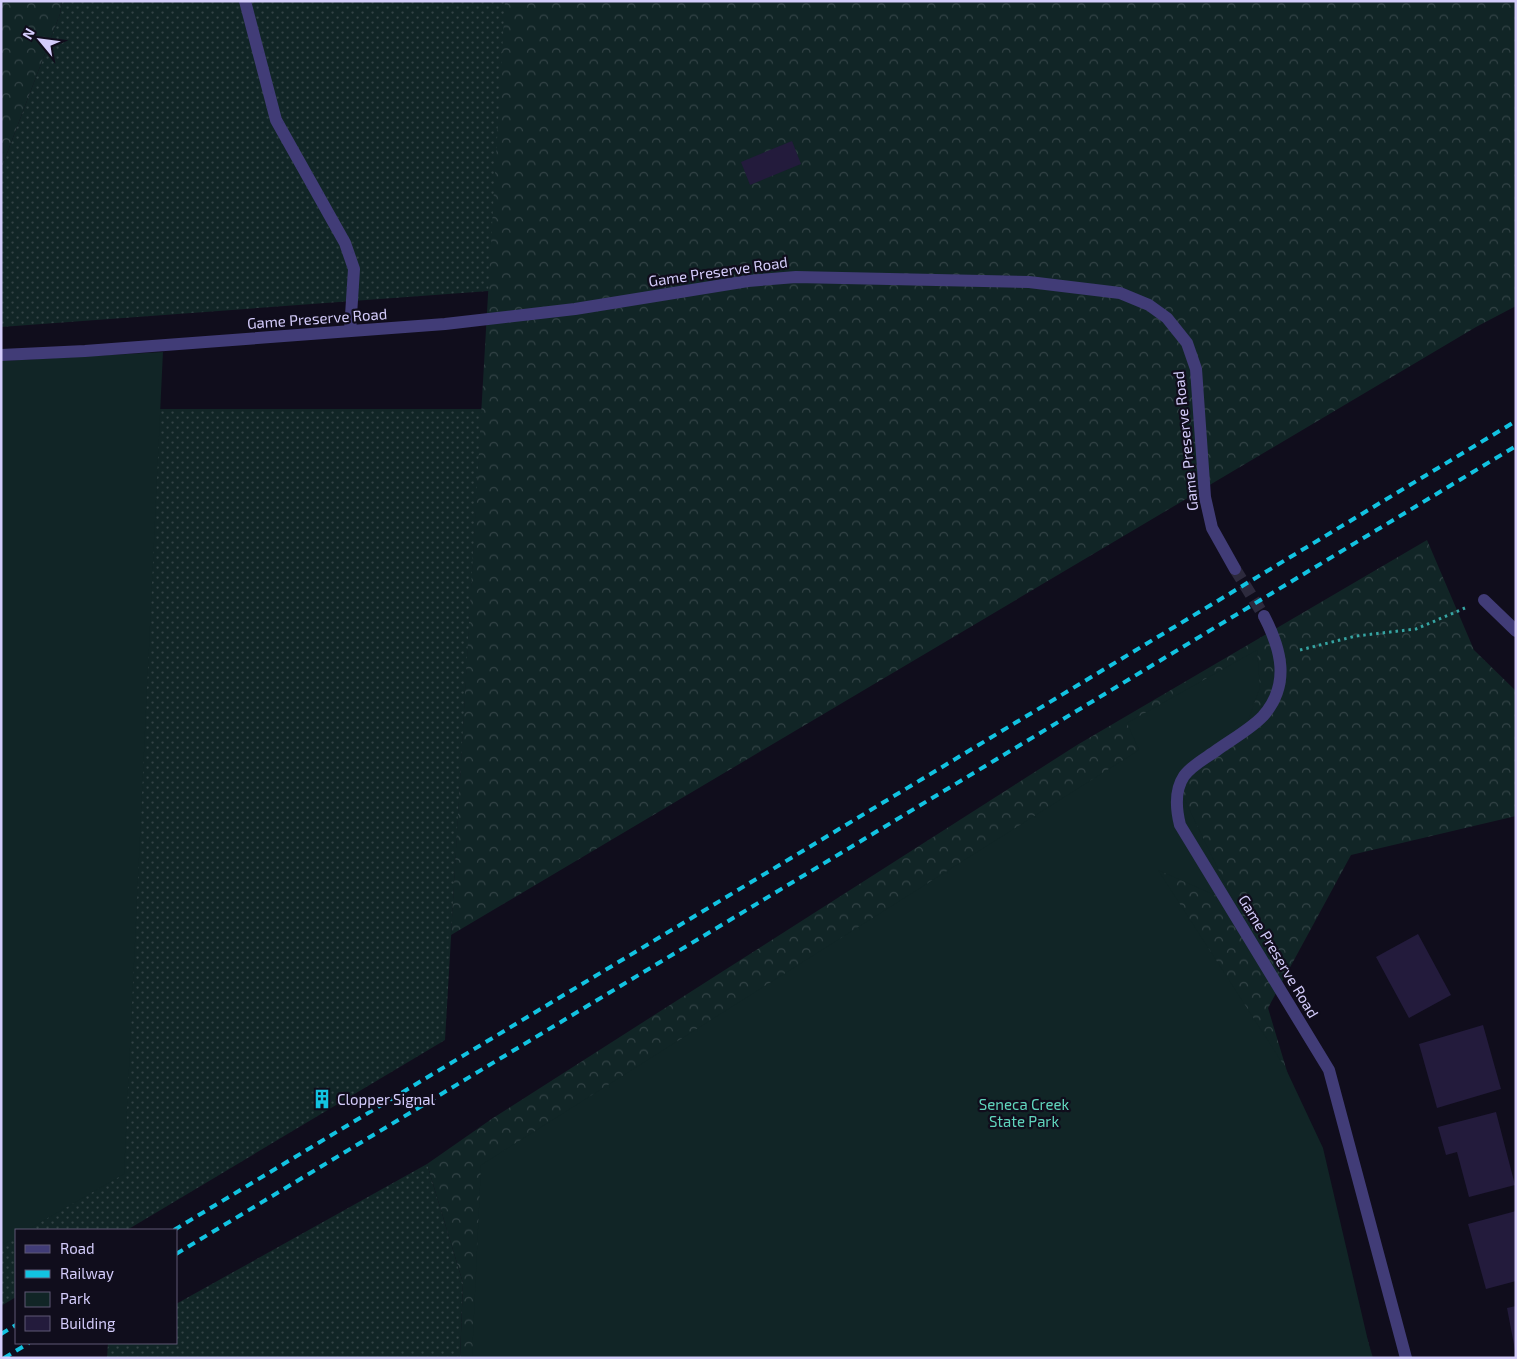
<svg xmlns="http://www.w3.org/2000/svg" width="1517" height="1359" font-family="'Exo 2',sans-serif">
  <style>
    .grass { fill: url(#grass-dots) }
    .forest { fill: url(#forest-crowns) }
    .green { fill: #112526 }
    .building { fill: #231b3c }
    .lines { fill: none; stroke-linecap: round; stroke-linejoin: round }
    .minor-tunnel { stroke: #2d2a3d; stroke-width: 12; stroke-dasharray: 12 6; stroke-linecap: butt }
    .path { stroke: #36a5a3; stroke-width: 3; stroke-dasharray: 2.5 4; stroke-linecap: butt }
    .minor { stroke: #413c77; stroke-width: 12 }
    .rail { stroke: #12c3e1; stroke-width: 4; stroke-dasharray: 8 6; stroke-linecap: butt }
    .labels { text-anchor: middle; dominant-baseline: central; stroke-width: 4.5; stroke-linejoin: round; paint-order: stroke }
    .street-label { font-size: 15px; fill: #d4ccfb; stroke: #100d1c }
    .poi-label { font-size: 15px; fill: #d4ccfb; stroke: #100d1c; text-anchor: start }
    .park-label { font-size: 15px; fill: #60d4bc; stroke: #100d1c }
  </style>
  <defs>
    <pattern id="grass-dots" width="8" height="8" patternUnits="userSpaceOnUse" patternTransform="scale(1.25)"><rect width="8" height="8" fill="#112526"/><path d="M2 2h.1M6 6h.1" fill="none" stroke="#334346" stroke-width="1.8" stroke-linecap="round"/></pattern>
    <pattern id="forest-crowns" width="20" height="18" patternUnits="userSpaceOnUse" patternTransform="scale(1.25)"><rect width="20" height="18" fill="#112526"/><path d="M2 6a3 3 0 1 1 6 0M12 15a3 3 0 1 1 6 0" fill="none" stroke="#334346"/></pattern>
  </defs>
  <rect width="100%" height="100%" fill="#100d1c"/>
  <path class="grass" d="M 62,1 L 506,1 L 489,291 L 1,327 L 1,169 L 60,14 Z
    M 147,409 L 482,409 L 445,1040 L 127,1230 L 16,1230 L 16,1297 L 1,1306 L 1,1226 Z
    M 427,1164 L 463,1283 L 460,1358 L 107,1358 L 108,1343 L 176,1343 L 176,1304 Z"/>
  <path class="forest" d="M 1,1 L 62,1 L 60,14 L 1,169 Z
    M 505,1 L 1516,1 L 1516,306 L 1476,327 L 451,935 Z
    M 1427,540 L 1474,650 L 1516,691 L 1516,816 L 1351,855 L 1268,1008 L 1373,1358 L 460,1358 L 463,1283 L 427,1164 L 493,1118 L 1077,745 Z"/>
  <path class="green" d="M 163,352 L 124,1174 L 27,1230 L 16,1230 L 16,1237 L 1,1246 L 1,361 Z
    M 1257,650 L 1260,687 L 1248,721 L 1178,786 L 1235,904 L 1158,870 L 1285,1067 L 1323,1148 L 1372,1358 L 472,1358 L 481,1165 L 1139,750 L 1127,723 Z"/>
  <path class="building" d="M 792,141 L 801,164 L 750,185 L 741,162 Z
    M 1418,934 L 1451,995 L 1409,1018 L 1376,957 Z
    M 1483,1025 L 1501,1089 L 1437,1108 L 1419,1044 Z
    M 325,1091 L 331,1101 L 320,1108 L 314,1098 Z
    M 1496,1112 L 1515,1185 L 1469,1197 L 1457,1152 L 1446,1155 L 1438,1127 Z
    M 1516,1211 L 1516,1281 L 1486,1289 L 1468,1224 Z
    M 1516,1306 L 1516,1350 L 1515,1350 L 1507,1308 Z"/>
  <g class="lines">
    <path class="minor-tunnel" d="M 1235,569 L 1264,616"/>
    <path class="path" d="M 1300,650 L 1356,636 L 1416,629 L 1465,608"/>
    <path class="minor" d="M 245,1 L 276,120 L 345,243 L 354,269 L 350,331
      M 1,355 L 85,351 L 445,324 L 575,309 L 748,281 L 796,277 L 1029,282 L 1120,293 L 1149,305 L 1167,318 L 1187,343 L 1196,369 L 1205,497 L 1212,528 L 1235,569
      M 1484,600 L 1516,631
      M 1264,616 C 1281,649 1291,684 1263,716 C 1252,728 1231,740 1217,750 C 1206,758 1192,765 1184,776 C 1174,791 1176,809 1180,825 L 1329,1070 L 1406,1358"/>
    <path class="rail" d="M 174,1230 L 1516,421
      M 176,1254 L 1516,446
      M 1,1334 L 16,1325
      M 4,1358 L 29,1343"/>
  </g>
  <defs>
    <symbol id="building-bare" viewBox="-9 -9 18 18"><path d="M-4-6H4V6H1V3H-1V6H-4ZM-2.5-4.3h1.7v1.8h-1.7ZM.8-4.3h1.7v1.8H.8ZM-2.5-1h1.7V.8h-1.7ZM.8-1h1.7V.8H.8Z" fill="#12c3e1" stroke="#100d1c" stroke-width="2.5" paint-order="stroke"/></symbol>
  </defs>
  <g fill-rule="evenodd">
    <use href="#building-bare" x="308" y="1085" width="28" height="28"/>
  </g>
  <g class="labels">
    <g class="street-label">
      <text transform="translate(718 271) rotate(-8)">Game Preserve Road</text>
      <text transform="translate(317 318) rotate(-4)">Game Preserve Road</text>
      <text transform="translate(1185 441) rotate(-96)">Game Preserve Road</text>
      <text transform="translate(1279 956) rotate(59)">Game Preserve Road</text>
    </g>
    <g class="poi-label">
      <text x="337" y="1099">Clopper Signal</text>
    </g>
    <g class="park-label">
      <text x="1024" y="1104">Seneca Creek<tspan x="1024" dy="17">State Park</tspan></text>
    </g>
  </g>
  <rect width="1517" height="1359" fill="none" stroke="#d4ccfb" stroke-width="5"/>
  <rect x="15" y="1229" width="162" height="115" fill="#100d1c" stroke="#5e5975"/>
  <rect x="25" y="1245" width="25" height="8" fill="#413c77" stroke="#5e5975"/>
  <text x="60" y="1254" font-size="15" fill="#d4ccfb">Road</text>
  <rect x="25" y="1270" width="25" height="8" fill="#12c3e1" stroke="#5e5975"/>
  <text x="60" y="1279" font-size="15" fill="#d4ccfb">Railway</text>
  <rect x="25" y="1292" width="25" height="15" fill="#112526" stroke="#5e5975"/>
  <text x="60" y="1304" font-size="15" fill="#d4ccfb">Park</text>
  <rect x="25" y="1316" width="25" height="15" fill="#231b3c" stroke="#5e5975"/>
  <text x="60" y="1329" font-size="15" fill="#d4ccfb">Building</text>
  <g transform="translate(40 40) rotate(299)" stroke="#100d1c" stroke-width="4" paint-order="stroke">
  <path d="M0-4L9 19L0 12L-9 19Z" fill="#d4ccfb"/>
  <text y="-8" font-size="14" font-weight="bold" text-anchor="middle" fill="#d4ccfb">N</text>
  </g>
</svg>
